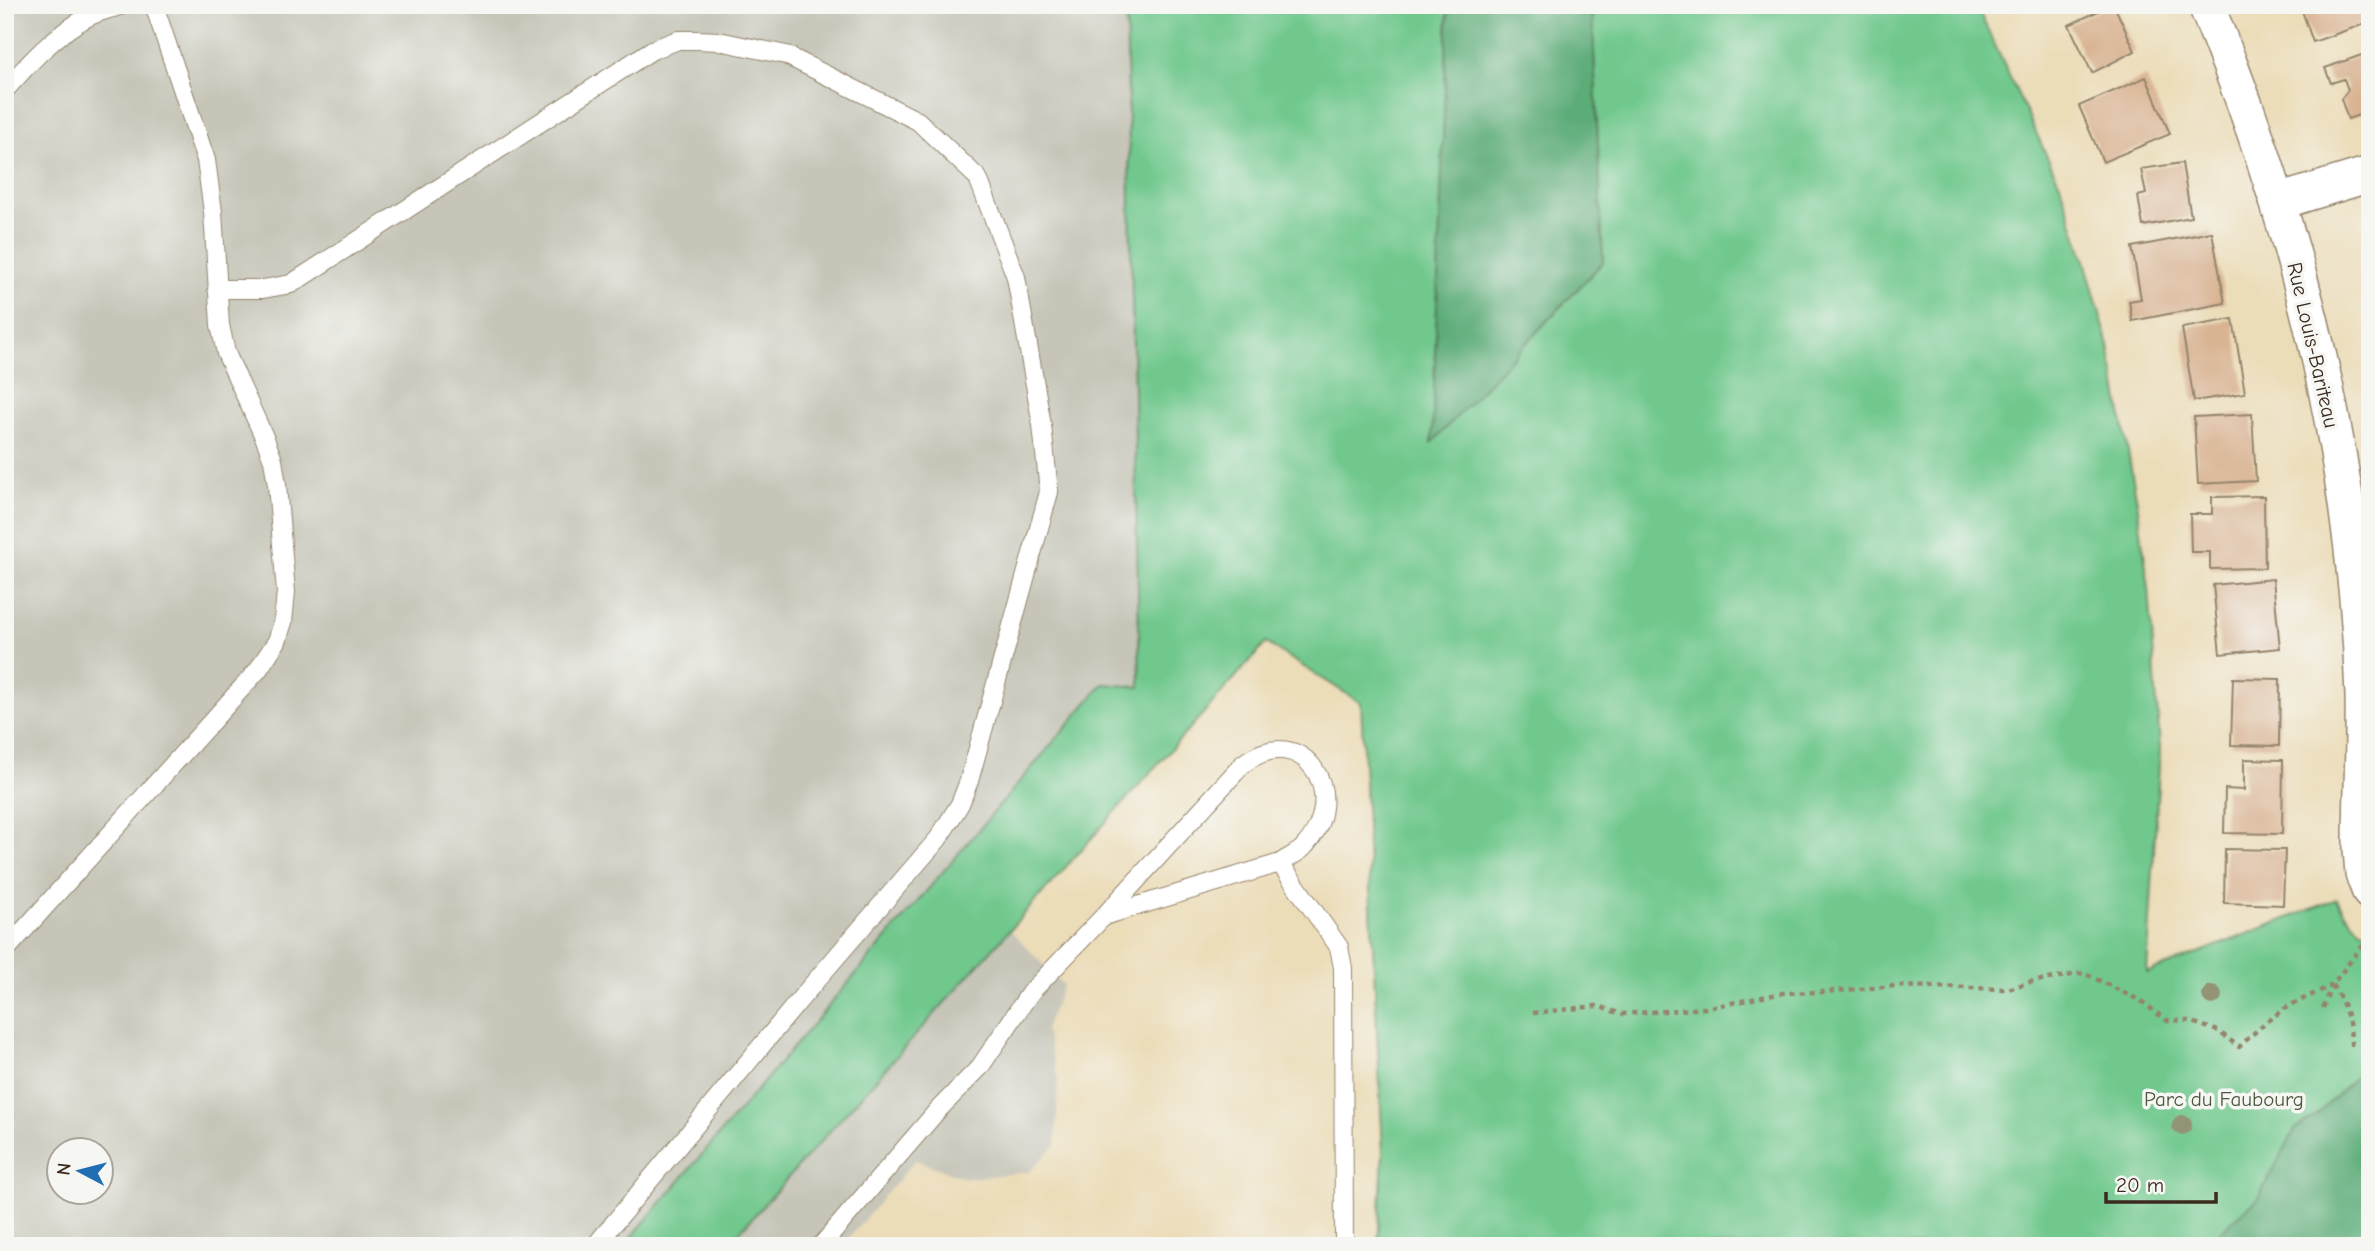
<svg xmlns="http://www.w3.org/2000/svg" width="2375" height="1251" font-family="'Comic Neue',sans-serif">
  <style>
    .industrial { fill: #c6c5b8; fill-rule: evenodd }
    .green { fill: #70c88d; stroke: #567956; stroke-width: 2 }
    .forest { fill: #5cac78; stroke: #4c6b4b; stroke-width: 2 }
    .building { fill: #d9b493 }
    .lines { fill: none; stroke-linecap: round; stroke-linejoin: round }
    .lane-casing { stroke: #94846c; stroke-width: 20 }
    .street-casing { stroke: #94846c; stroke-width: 38 }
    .path { stroke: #94846c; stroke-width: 4.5; stroke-dasharray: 5 5; stroke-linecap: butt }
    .lane { stroke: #fff; stroke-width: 18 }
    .street { stroke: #fff; stroke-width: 35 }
    .tree { fill: #939476 }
    .labels { text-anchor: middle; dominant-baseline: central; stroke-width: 7; stroke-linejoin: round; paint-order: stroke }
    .street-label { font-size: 21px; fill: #3b2a1e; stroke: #f6f6f2 }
    .park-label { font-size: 21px; fill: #4b593f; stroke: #f6f6f2 }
  </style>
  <rect width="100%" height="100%" fill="#f6f6f2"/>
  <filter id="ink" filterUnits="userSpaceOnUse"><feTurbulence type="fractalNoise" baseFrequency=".0143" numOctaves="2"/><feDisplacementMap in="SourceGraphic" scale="14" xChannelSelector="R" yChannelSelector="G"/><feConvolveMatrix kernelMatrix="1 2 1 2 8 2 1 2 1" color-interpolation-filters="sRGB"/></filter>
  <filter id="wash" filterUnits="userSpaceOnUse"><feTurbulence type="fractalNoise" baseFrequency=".00686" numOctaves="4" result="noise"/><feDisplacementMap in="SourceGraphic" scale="28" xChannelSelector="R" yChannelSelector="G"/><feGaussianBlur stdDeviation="1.57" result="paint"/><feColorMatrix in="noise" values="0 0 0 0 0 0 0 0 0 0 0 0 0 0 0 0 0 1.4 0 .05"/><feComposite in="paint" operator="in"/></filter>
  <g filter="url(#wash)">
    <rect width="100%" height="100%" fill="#ecddb9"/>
    <path class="industrial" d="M 5,5 L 1126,5 L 1140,687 L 1103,684 L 624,1246 L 5,1246 ZM 60,1150 L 102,1150 L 102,1192 L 60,1192 Z
      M 1010,930 L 1063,985 L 1045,1029 L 1058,1079 L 1056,1145 L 1029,1172 L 965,1178 L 915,1160 L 842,1246 L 727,1246 Z"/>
    <path class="green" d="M 1126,5 L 1448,5 L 1432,442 L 1603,262 L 1592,5 L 1976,5 L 2060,184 L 2085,261 L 2109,346 L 2137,502 L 2149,589 L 2160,749 L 2147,973 L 2337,899 C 2345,914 2354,927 2370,933 L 2370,1246 L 1378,1246 L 1383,1153 L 1361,703 L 1266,643 L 727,1246 L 624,1246 L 1103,684 L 1140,687 Z"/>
    <path class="forest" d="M 1448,5 L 1592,5 L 1603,262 L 1432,443 Z
      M 2370,1072 L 2370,1246 L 2197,1246 L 2219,1233 L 2258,1198 L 2296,1128 L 2317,1115 L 2354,1078 Z"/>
    <g id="blocks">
      <path class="building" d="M 2111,5 L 2114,5 L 2135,51 L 2092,73 L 2069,25 Z
        M 2300,5 L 2365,5 L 2370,22 L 2313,42 Z
        M 2370,52 L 2370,111 L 2348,119 L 2341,99 L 2348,90 L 2344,79 L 2331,83 L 2325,68 Z
        M 2146,77 L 2170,134 L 2103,162 L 2079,106 Z
        M 2182,163 L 2191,217 L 2143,226 L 2138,196 L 2146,194 L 2141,169 Z
        M 2212,232 L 2225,303 L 2132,321 L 2129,301 L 2141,299 L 2132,247 Z
        M 2233,319 L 2245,393 L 2194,401 L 2182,328 Z
        M 2252,414 L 2256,481 L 2198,484 L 2194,417 Z
        M 2264,496 L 2265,568 L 2210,569 L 2210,552 L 2191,552 L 2190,514 L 2212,514 L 2212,497 Z
        M 2273,579 L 2280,648 L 2220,654 L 2213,585 Z
        M 2233,678 L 2280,679 L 2279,746 L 2231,745 Z
        M 2244,759 L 2283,760 L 2282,834 L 2224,833 L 2225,789 L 2244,790 Z
        M 2225,849 L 2285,850 L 2283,905 L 2224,903 Z"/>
    </g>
  </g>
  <g filter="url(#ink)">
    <use href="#blocks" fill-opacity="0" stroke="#94846c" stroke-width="2"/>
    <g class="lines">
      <defs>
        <path id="lane" d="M 5,90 C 29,63 57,32 90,16 C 100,11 111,9 122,5
          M 217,289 L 263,289 L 291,284 L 652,50 L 678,40 L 697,40 L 719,41 L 786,55 L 918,121 L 978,178 L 1016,277 L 1042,425 L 1049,492 L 969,781 L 960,804 L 938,839 L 807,991 L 595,1246
          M 1280,863 L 1339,947 L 1343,968 L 1344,1246
          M 5,951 L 258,670 L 277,641 L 283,622 L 286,592 L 277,485 L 273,460 L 265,439 L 226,353 L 220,325 L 213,212 L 206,160 L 154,5
          M 821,1246 L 937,1111 L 980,1067 L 1030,993 L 1104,916 L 1243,764 C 1303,718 1353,796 1303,848 C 1297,854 1287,858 1280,863 L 1104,916"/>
        <path id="street" d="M 2206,5 C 2297,224 2355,458 2363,695 C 2364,746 2361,798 2361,849 L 2363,874 L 2370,892
          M 2278,202 L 2370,174"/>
      </defs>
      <use href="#lane" class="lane-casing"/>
      <use href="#street" class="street-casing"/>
      <path class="path" d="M 2332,985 C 2346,1005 2352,1025 2351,1050
        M 2323,1008 L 2331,986
        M 1533,1013 L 1597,1006 L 1622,1014 L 1651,1012 L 1706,1008 L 1783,993 L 1823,992 L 1895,986 L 2008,989 L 2030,982 L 2084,973 L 2141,1001 L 2166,1020 L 2189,1021 L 2218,1031 L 2239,1047 L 2267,1021 L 2287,1007 L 2332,985 L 2370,936"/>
      <use href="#lane" class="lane"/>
      <use href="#street" class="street"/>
    </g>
    <g class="tree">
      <circle cx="2212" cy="995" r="10"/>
      <circle cx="2182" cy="1125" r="10"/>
    </g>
  </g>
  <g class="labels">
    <g class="street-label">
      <text transform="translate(2313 345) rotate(77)">Rue Louis-Bariteau</text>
    </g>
    <g class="park-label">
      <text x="2224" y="1099">Parc du Faubourg</text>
    </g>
  </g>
  <rect width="2375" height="1251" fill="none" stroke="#f6f6f2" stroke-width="28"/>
  <g transform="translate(80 1171) rotate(277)"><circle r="33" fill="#f6f6f2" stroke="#aba49d" stroke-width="2"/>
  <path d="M0-5L12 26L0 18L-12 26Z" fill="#1f6fb2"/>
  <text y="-10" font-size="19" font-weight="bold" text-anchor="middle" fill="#3b2a1e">N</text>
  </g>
  <path d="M2106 1192v10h110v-10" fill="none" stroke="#3b2a1e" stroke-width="3.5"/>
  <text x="2116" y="1192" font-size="21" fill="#3b2a1e" stroke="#f6f6f2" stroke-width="5" paint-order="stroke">20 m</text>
</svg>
